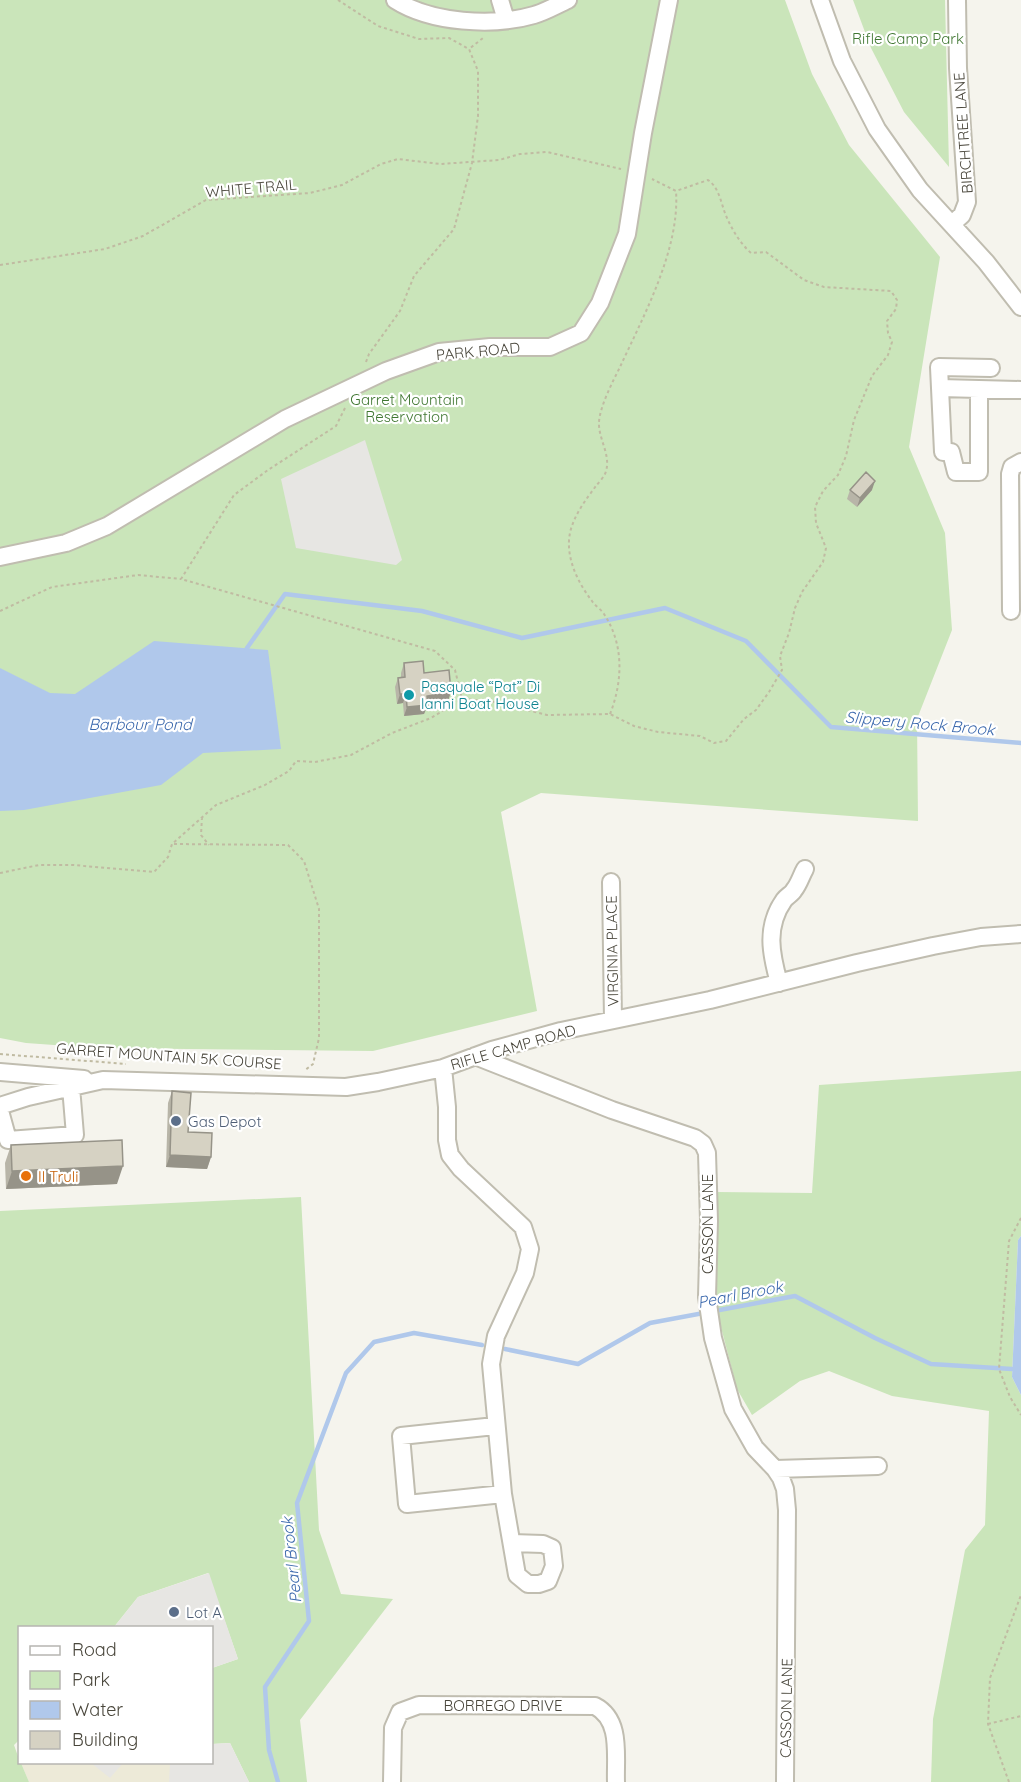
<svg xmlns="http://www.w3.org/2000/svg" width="1021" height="1782" font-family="Quicksand,sans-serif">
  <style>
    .education { fill: #edead8 }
    .green { fill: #cae5ba }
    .parking { fill: #e7e6e3 }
    .water { fill: #b0c8eb }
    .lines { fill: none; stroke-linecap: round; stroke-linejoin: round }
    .stream { stroke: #b0c8eb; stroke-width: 4.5 }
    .minor-casing { stroke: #c0bdb0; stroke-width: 20 }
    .path { stroke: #c0bba2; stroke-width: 2; stroke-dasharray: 3 3; stroke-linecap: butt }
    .minor { stroke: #fff; stroke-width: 16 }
    .wall { fill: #b8b5a8 }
    .shaded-wall { fill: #969388 }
    .building { fill: #d6d2c3; stroke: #969388; stroke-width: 1.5 }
    .culture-dot { fill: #0f9aa8; stroke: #fff; stroke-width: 2 }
    .service-dot { fill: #5c6f8a; stroke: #fff; stroke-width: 2 }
    .food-dot { fill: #e8710a; stroke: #fff; stroke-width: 2 }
    .labels { text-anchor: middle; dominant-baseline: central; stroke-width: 4.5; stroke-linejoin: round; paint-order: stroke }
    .park-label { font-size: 15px; fill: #407732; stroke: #fff }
    .street-label { font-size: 15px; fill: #49463b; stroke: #fff }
    .culture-label { font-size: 15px; fill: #0d838f; stroke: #fff; text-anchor: start }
    .service-label { font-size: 15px; fill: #4e5e75; stroke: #fff; text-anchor: start }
    .food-label { font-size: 15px; fill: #c56008; stroke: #fff; text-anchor: start }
    .water-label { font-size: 16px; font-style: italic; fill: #3c69ad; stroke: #fff }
  </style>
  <rect width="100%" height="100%" fill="#f5f4ed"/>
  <path class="education" d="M 212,1744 L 249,1782 L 29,1782 L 21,1763 L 212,1762 Z"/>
  <path class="green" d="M 0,0 L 785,0 L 812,74 L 849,145 L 940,257 L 909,447 L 945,533 L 952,630 L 917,719 L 918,821 L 541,793 L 501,812 L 537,1011 L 373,1051 L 96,1048 L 26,1043 L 0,1038 Z
    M 853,0 L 945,0 L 949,167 L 904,112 L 871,48 Z
    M 1021,1071 L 1021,1236 L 1018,1240 L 1012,1377 L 1021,1395 L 1021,1782 L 931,1782 L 933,1719 L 965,1550 L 985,1525 L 989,1411 L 892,1396 L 829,1371 L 800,1381 L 752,1415 L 737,1389 L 715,1304 L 717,1192 L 812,1193 L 819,1085 Z
    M 301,1197 L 319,1530 L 341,1594 L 393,1599 L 300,1720 L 307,1782 L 249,1782 L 230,1743 L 212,1744 L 212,1668 L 238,1659 L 208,1573 L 138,1597 L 114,1627 L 20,1628 L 20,1739 L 14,1745 L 20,1762 L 21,1763 L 29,1782 L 0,1782 L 0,1211 Z"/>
  <path class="parking" d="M 365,440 L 402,560 L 396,565 L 296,548 L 281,479 Z
    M 209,1573 L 238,1659 L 212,1668 L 212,1628 L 114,1627 L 138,1597 Z
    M 230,1743 L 249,1782 L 169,1782 L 170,1763 L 212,1762 L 212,1744 Z
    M 91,1763 L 123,1763 L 110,1778 Z"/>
  <path class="water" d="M 154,641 L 268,650 L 281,749 L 203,753 L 161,785 L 24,810 L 0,811 L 0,668 L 50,693 L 75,694 Z
    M 1021,1236 L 1021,1395 L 1012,1377 L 1018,1240 Z"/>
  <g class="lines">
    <path class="stream" d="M 247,648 L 285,594 L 422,611 L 522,638 L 665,608 L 746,641 L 831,727 L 1021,743
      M 505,1349 L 578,1364 L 650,1323 L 795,1296 L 875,1338 L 931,1364 L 1012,1369
      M 278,1782 L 269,1750 L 265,1687 L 309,1621 L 297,1503 L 346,1373 L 374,1342 L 414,1333 L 482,1345"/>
    <defs>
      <path id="minor" d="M 395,0 C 431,23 493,27 534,15 C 545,12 557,5 568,0
        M 500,0 L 506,20
        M 820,0 L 842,61 L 877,129 L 920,190 L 986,262 L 1021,307
        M 952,224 L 962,215 L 967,202 L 958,68 L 957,0
        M 940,388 L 939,367 L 991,368
        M 979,389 L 979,472 L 956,472 L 951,452 L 943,452 L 940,388 L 1021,390
        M 0,557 L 66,543 L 107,526 L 285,419 L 386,371 L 439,352 L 490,347 L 550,347 L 581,333 L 600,303 L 627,234 L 643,133 L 669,0
        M 1011,611 L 1010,474 L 1012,467 L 1021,462
        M 611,882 L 613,1020
        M 779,983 C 771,954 765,927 784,900 C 787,896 792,894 794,890 C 799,884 801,876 805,869
        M 475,1056 L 612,1110 L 695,1138 L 703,1144 L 707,1153 L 709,1221 L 707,1297 L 713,1338 L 733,1409 L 755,1448 L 775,1469 L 781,1478 L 785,1489 L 787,1510 L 785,1782
        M 443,1068 L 447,1107 L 447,1140 L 450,1155 L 461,1169 L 523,1227 L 530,1249 L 525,1273 L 496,1336 L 491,1364 L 503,1494 L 517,1575 L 528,1584 L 539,1584 L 548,1581 L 554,1566 L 552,1548 L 543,1544 L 512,1543
        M 0,1072 L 84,1079
        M 0,1106 L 28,1097 L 103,1080 L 346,1087 L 378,1082 L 443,1068 L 492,1050 L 561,1031 L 710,1000 L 857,963 L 933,946 L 981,937 L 1021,934
        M 0,1111 L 8,1140 L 75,1135 L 71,1087
        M 495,1426 L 401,1436 L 407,1504 L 503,1494
        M 775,1469 L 878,1466
        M 392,1782 L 393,1728 L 400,1712 L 419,1705 L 595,1706 C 622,1720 615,1756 616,1782"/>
    </defs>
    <use href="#minor" class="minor-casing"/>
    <path class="path" d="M 338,0 L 378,26 L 419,39 L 449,38 L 469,49
      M 0,265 L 105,249 L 143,236 L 206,200 L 310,193 L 342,185 L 381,164 L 398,159 L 440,164 L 499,160 L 520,154 L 547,152 L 621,169
      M 366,362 L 369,354 L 400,311 L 414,276 L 454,229 L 472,163 L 478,116 L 478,71 L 469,49 L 483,38
      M 345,408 L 336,426 L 268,470 L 234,495 L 181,579 L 435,651 L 455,670 L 462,699
      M 0,611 L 52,587 L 138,575 L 181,579
      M 610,714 C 623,681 624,644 604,614 C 601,609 595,606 592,601 C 578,583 565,557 570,533 C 573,517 586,499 596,486 C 599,482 605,476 606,471 C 611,455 598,438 599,422 C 600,406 613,381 620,367 C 644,315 680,249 676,191
      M 202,817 L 201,835 L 209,845
      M 174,844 L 288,845 L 304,861 L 319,909 L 319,1038 L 313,1064 L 304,1071
      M 0,873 L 39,865 L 73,865 L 154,872 L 168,857 L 172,844 L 216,805 L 265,785 L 289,771 L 296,761 L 315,762 L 351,755 L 392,733 L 431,718 L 462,699 L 496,702 L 547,715 L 610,714 L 634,726 L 658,732 L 700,736 L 714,743 L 726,741 L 744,719 L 756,710 L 769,692 L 782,670 L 780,656 L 789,633 L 795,608 L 802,592 L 823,562 L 826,548 L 816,523 L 815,507 L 823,491 L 838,475 L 846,456 L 854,420 L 872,376 L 888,355 L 892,342 L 888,333 L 887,321 L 896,309 L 897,300 L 891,291 L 824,287 L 804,280 L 766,252 L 751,253 C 740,243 733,231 727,218 C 721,205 720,188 708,180 L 676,191 L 652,179
      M 0,1054 L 126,1064
      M 1021,1218 L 1009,1241 L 999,1369 L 1010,1397 L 1021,1415
      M 988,1724 L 1021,1716
      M 1009,1782 L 988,1724 L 990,1678 L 1021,1595"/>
    <use href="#minor" class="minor"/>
  </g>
  <path class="wall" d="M 850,490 L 872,490 L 857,507 L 847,499 Z
    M 404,663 L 424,673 L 448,701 L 427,704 L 424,714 L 404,716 L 403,703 L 397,704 L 395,687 L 398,678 L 401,678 L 401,673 Z
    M 172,1091 L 188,1132 L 211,1157 L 207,1169 L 166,1167 L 168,1103 Z
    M 11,1145 L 117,1184 L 6,1189 L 5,1163 Z"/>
  <path class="shaded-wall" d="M 875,481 L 872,490 L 857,507 L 860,498 Z
    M 451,692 L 448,701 L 423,705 L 427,696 Z
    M 400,694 L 406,694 L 403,703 L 397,704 Z
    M 428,705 L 424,714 L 404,716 L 407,707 Z
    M 170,1155 L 211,1157 L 207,1169 L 166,1167 Z
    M 123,1166 L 117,1184 L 6,1189 L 12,1171 Z"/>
  <path class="building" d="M 866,472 L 875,481 L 860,498 L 850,490 Z
    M 423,661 L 424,673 L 449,670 L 451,692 L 427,696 L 428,705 L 407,707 L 406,694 L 400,694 L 398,678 L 405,677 L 404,663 Z
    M 172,1091 L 191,1093 L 188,1132 L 212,1133 L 211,1157 L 170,1155 Z
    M 122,1140 L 123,1166 L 12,1171 L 11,1145 Z"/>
  <circle class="culture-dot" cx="409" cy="695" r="6"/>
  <g class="service-dot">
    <circle cx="176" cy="1121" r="6"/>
    <circle cx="174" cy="1612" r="6"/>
  </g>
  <circle class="food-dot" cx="26" cy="1176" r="6"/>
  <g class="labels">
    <g class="park-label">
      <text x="908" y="38">Rifle Camp Park</text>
      <text x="407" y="399">Garret Mountain<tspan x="407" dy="17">Reservation</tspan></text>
    </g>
    <g class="street-label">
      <text transform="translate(963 133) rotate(-94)">BIRCHTREE LANE</text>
      <text transform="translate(251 188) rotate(-5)">WHITE TRAIL</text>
      <text transform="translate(478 351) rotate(-5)">PARK ROAD</text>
      <text transform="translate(612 951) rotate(-91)">VIRGINIA PLACE</text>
      <text transform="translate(513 1047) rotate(-16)">RIFLE CAMP ROAD</text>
      <text transform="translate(169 1056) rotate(4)">GARRET MOUNTAIN 5K COURSE</text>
      <text transform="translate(707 1224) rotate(-90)">CASSON LANE</text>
      <text x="503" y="1705">BORREGO DRIVE</text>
      <text transform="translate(786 1708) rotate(-89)">CASSON LANE</text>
    </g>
    <g class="culture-label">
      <text x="421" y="686">Pasquale “Pat” Di<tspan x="421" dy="17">lanni Boat House</tspan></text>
    </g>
    <g class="service-label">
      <text x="188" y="1121">Gas Depot</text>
      <text x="186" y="1612">Lot A</text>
    </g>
    <g class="food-label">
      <text x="38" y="1176">Il Truli</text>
    </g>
    <g class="water-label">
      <text transform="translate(920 723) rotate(5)">Slippery Rock Brook</text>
      <text x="140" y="724">Barbour Pond</text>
      <text transform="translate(740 1294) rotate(-11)">Pearl Brook</text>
      <text transform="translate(291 1560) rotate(-96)">Pearl Brook</text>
    </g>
  </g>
  <rect x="18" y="1626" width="195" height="138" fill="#ffffff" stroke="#b6b5b1" stroke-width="1.5"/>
  <rect x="30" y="1646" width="30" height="9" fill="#ffffff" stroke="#b6b5b1" stroke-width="1.5"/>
  <text x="72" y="1656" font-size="18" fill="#49463b">Road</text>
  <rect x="30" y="1671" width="30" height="18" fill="#cae5ba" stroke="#b6b5b1" stroke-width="1.5"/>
  <text x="72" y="1686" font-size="18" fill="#49463b">Park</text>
  <rect x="30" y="1701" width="30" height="18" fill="#b0c8eb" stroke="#b6b5b1" stroke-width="1.5"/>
  <text x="72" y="1716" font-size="18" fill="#49463b">Water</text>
  <rect x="30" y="1731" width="30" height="18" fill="#d6d2c3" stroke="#b6b5b1" stroke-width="1.5"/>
  <text x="72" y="1746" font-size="18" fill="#49463b">Building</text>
</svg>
